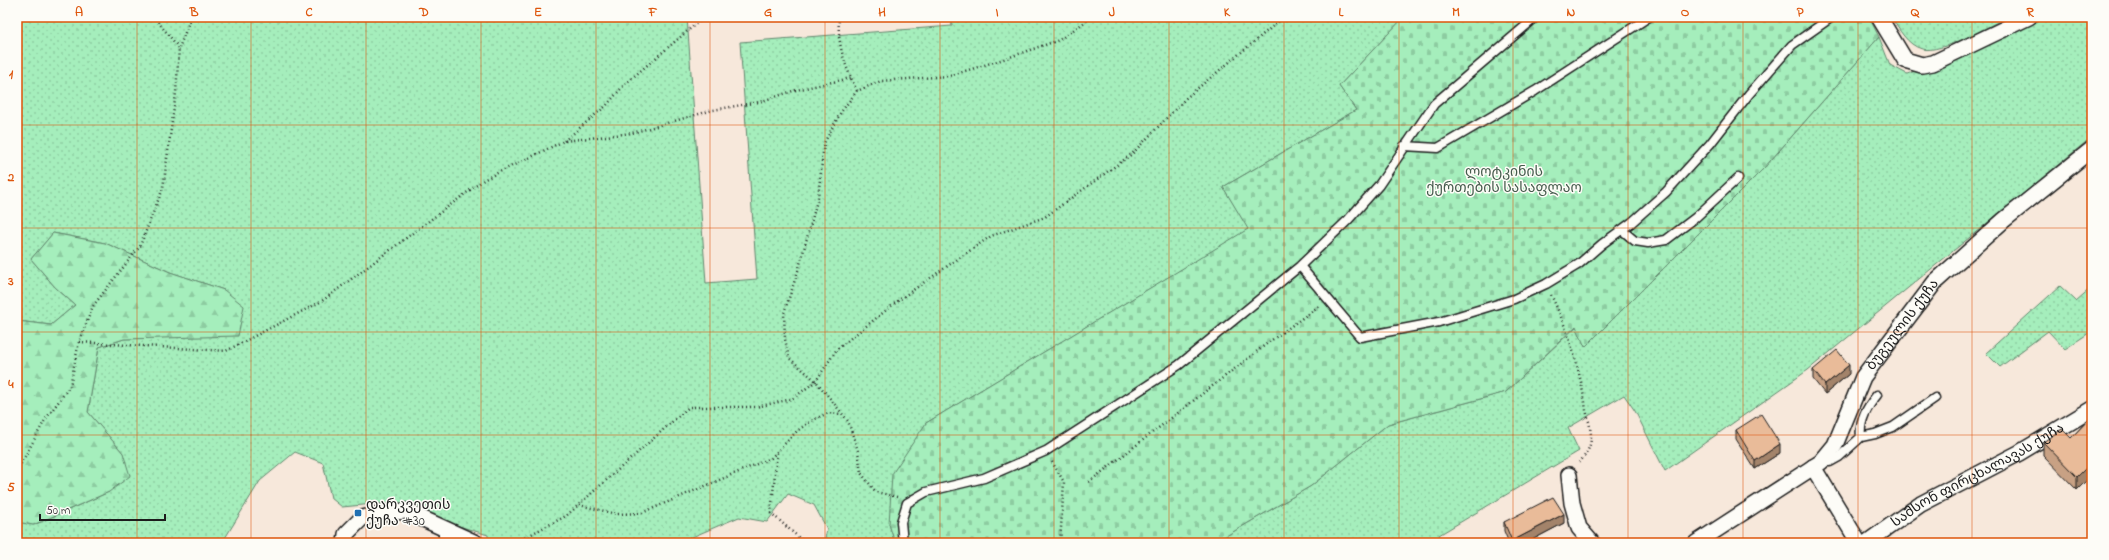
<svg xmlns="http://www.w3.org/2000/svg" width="2109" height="560" font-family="'Indie Flower','Noto Sans Georgian',sans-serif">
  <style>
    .grass { fill: url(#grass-dots); stroke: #60856c }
    .forest { fill: url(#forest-firs); stroke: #60856c }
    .cemetery { fill: url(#cemetery-stones); stroke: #60856c }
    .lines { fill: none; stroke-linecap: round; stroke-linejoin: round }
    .lane-casing { stroke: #1c1c1c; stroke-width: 11 }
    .street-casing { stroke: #1c1c1c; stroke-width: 18 }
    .path { stroke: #1c1c1c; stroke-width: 2.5; stroke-dasharray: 1 3; stroke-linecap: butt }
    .lane { stroke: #fdfcf7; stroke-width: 8 }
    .street { stroke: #fdfcf7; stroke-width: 15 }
    .wall { fill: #c8a184; stroke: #1c1c1c }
    .shaded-wall { fill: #a3836b; stroke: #1c1c1c }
    .building { fill: #e9bb99; stroke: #1c1c1c }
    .grid { fill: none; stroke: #de560d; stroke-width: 1; stroke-opacity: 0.55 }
    .poi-dot { fill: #1f6fb2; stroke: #fdfcf7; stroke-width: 1.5 }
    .labels { text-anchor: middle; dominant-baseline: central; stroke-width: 3; stroke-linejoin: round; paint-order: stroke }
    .park-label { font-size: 14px; fill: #455b4c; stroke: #fdfcf7 }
    .street-label { font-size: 14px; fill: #1c1c1c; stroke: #fdfcf7 }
    .poi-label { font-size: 14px; fill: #1c1c1c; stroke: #fdfcf7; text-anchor: start }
    .neatline { fill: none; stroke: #de560d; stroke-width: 1.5 }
    .grid-label { font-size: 13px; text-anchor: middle; font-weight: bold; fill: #de560d }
  </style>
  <defs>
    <pattern id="grass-dots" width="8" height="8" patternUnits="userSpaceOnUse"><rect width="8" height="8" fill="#a5eebc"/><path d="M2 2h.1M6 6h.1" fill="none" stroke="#8dcca1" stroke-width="1.8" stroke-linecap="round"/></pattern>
    <pattern id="forest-firs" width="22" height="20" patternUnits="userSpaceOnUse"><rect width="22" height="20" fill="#a5eebc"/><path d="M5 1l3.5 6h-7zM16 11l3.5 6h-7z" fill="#8dcca1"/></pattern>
    <pattern id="cemetery-stones" width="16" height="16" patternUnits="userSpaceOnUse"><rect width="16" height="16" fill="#a5eebc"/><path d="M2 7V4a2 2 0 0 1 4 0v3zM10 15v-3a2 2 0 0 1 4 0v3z" fill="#8dcca1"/></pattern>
  </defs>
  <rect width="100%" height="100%" fill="#f7e8db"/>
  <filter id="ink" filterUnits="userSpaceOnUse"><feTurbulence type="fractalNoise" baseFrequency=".025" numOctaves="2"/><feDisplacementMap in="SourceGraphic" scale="8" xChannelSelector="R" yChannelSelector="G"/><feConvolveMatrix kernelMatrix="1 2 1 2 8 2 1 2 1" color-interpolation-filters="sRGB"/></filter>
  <g filter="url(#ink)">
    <path class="grass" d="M 17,17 L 687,17 L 706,283 L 757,279 L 740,42 L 952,26 L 951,17 L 1404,17 L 1339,86 L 1356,110 L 1223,187 L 1249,229 L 926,423 L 889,524 L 895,543 L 824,543 L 827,529 L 814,505 L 788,494 L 767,522 L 739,517 L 678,543 L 488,543 L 488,535 L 384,503 L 342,507 L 331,498 L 323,463 L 295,452 L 260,481 L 222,543 L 82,543 L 75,538 L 67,543 L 17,543 L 17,522 L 34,525 L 109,492 L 123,453 L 88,412 L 99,347 L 124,339 L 174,337 L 224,290 L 170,272 L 105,243 L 53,233 L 31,259 L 55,287 L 75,305 L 51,325 L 17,321 Z
      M 1891,17 L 2007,17 C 1989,26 1941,54 1922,49 C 1907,45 1899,29 1891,17 Z
      M 2045,17 L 2092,17 L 2092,137 L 1808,370 L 1665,471 L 1635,411 L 1624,395 L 1568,428 L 1579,451 L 1439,535 L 1443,543 L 1214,543 L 1311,486 L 1388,424 L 1506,392 L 1577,326 L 1585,347 L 1764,168 L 1879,37 L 1890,65 L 1907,74 L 1981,47 Z
      M 2060,286 L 2076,301 L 2092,287 L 2092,331 L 2065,349 L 2048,331 L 2000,367 L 1986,353 Z"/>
    <path class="forest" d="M 53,233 L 105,243 L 170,272 L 224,290 L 244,306 L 238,336 L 124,339 L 99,347 L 88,412 L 123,453 L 130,476 L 109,492 L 33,525 L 17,522 L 17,321 L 51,325 L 75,305 L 55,287 L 31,259 Z"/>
    <path class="cemetery" d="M 1404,17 L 1869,17 L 1879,37 L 1764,168 L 1585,347 L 1576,326 L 1506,392 L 1388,424 L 1311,486 L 1214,543 L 895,543 L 889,524 L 892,474 L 926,423 L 1248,229 L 1223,187 L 1356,110 L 1339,86 Z"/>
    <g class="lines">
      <defs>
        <path id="lane" d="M 1404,146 L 1438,148 L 1535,91 L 1649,17
          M 1622,230 L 1635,241 L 1648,243 L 1666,240 L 1695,218 L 1738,178
          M 1300,266 L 1360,337 L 1439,322 L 1514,299 L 1546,284 L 1579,264 L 1602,244 L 1631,223 L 1666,192 L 1710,144 L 1749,94 L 1792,45 L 1832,17
          M 1861,437 C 1859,422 1867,407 1877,395
          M 1822,462 L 1830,462 L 1839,457 L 1861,437 L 1875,434 L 1893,427 L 1935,398
          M 443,528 L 443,543
          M 903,543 L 901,522 L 907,503 L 926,492 L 984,478 L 1046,451 L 1179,365 L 1300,266 L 1348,220 L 1379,185 L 1434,104 L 1536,17"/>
        <g id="street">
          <path d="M 1879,17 L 1905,60 L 1922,65 L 1933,63 L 2029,17"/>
          <path d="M 1813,467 L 1859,543"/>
          <path d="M 1569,475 L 1572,503 L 1579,528 L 1592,543"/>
          <path d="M 345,543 L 346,534 L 362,518 L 384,513 L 406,511 L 476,543"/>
          <path id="s1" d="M 1696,543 L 1821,462 L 1835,445 L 1863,377 L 1935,282 L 2004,220 L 2092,149"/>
          <path id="s2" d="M 1866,543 L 1921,504 L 2019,453 L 2092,409"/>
        </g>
      </defs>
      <use href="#lane" class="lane-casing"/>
      <use href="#street" class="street-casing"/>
      <path class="path" d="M 839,17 C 837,46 845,65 857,91
        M 179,48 L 191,17
        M 564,141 L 606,106 L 625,84 L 704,17
        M 1551,295 C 1569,331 1580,370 1586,410 C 1588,418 1591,428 1591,437 C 1591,448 1585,456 1578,464
        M 79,342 L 226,351 L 322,301 L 485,179 L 564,141 L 632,133 L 713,110 L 759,102 L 796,90 L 851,78
        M 777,453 L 771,513 L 805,543
        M 1052,462 L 1064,482 L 1060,543
        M 17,471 L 45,420 L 70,386 L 79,342 L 93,306 L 140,246 L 163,188 L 176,93 L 179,48 L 154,17
        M 1089,482 L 1269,342 L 1319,306
        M 897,497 L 876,492 L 861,473 L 858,451 L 848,421 L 816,381 L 789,358 L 785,339 L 784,313 L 799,268 L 818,197 L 824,143 L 841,112 L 857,91 L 881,81 L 949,76 L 1007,58 L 1059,40 L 1092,17
        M 579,505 L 617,514 L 642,513 L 771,458 L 797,431 L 813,420 L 828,413 L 842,414
        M 514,543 L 566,516 L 689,407 L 756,407 L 792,399 L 816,381 L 837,349 L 903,297 L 991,236 L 1045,217 L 1132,154 L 1186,98 L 1284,17"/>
      <use href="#lane" class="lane"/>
      <use href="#street" class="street"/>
    </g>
    <path class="wall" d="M 1813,370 L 1849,374 L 1825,394 L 1813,379 Z
      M 2090,418 L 2077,490 L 2043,455 L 2043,442 L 2071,438 Z
      M 1736,430 L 1780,453 L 1755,469 L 1736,439 Z
      M 1504,522 L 1564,523 L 1526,543 L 1509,543 L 1504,531 Z"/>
    <path class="shaded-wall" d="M 1849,365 L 1849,374 L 1825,394 L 1825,385 Z
      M 1780,444 L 1780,453 L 1755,469 L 1755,461 Z
      M 2092,450 L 2092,475 L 2077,490 L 2077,477 L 2087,455 Z
      M 1564,514 L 1564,523 L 1526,543 L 1512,543 L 1512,541 Z"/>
    <path class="building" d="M 1837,350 L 1849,365 L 1825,385 L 1813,370 Z
      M 1761,414 L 1780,444 L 1755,461 L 1736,430 Z
      M 2090,418 L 2092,420 L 2092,450 L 2087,455 L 2092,460 L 2092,462 L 2077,477 L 2043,442 L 2062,429 L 2071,438 Z
      M 1553,497 L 1564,514 L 1512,541 L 1504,522 Z
      M 1703,540 L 1705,543 L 1699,543 Z"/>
  </g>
  <path class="grid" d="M 137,17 L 137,543M 251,17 L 251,543M 366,17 L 366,543M 481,17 L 481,543M 596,17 L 596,543M 710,17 L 710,543M 825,17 L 825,543M 940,17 L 940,543M 1054,17 L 1054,543M 1169,17 L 1169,543M 1284,17 L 1284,543M 1399,17 L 1399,543M 1513,17 L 1513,543M 1628,17 L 1628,543M 1743,17 L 1743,543M 1858,17 L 1858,543M 1972,17 L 1972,543M 17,125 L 2092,125M 17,228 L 2092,228M 17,332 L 2092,332M 17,435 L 2092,435"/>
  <rect class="poi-dot" x="354" y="509" width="8" height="8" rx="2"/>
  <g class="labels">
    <g class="park-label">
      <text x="1504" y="172">ლოტკინის<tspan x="1504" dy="16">ქურთების სასაფლაო</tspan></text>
    </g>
    <g class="street-label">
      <text stroke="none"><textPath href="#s1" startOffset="310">ბუგეულის ქუჩა</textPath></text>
      <text stroke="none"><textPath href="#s2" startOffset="131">სამსონ ფირცხალავას ქუჩა</textPath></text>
    </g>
    <g class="poi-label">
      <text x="366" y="505">დარკვეთის<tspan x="366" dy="16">ქუჩა #30</tspan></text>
    </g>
  </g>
  <rect width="2109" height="560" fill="none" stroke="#fdfcf7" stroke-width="44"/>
  <path d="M40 514v6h125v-6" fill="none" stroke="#1c1c1c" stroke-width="2"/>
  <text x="46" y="514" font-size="12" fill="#1c1c1c" stroke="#fdfcf7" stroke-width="3" paint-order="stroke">50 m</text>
  <rect x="22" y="22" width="2065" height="516" class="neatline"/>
  <g class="grid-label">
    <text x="79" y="16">A</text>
    <text x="194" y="16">B</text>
    <text x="309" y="16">C</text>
    <text x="424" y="16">D</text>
    <text x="538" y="16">E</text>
    <text x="653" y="16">F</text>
    <text x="768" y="16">G</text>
    <text x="882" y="16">H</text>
    <text x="997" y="16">I</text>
    <text x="1112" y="16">J</text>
    <text x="1227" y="16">K</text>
    <text x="1341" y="16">L</text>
    <text x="1456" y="16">M</text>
    <text x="1571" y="16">N</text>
    <text x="1685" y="16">O</text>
    <text x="1800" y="16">P</text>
    <text x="1915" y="16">Q</text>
    <text x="2030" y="16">R</text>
    <text x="11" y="78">1</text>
    <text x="11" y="181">2</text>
    <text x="11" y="285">3</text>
    <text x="11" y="388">4</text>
    <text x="11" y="491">5</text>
  </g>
</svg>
